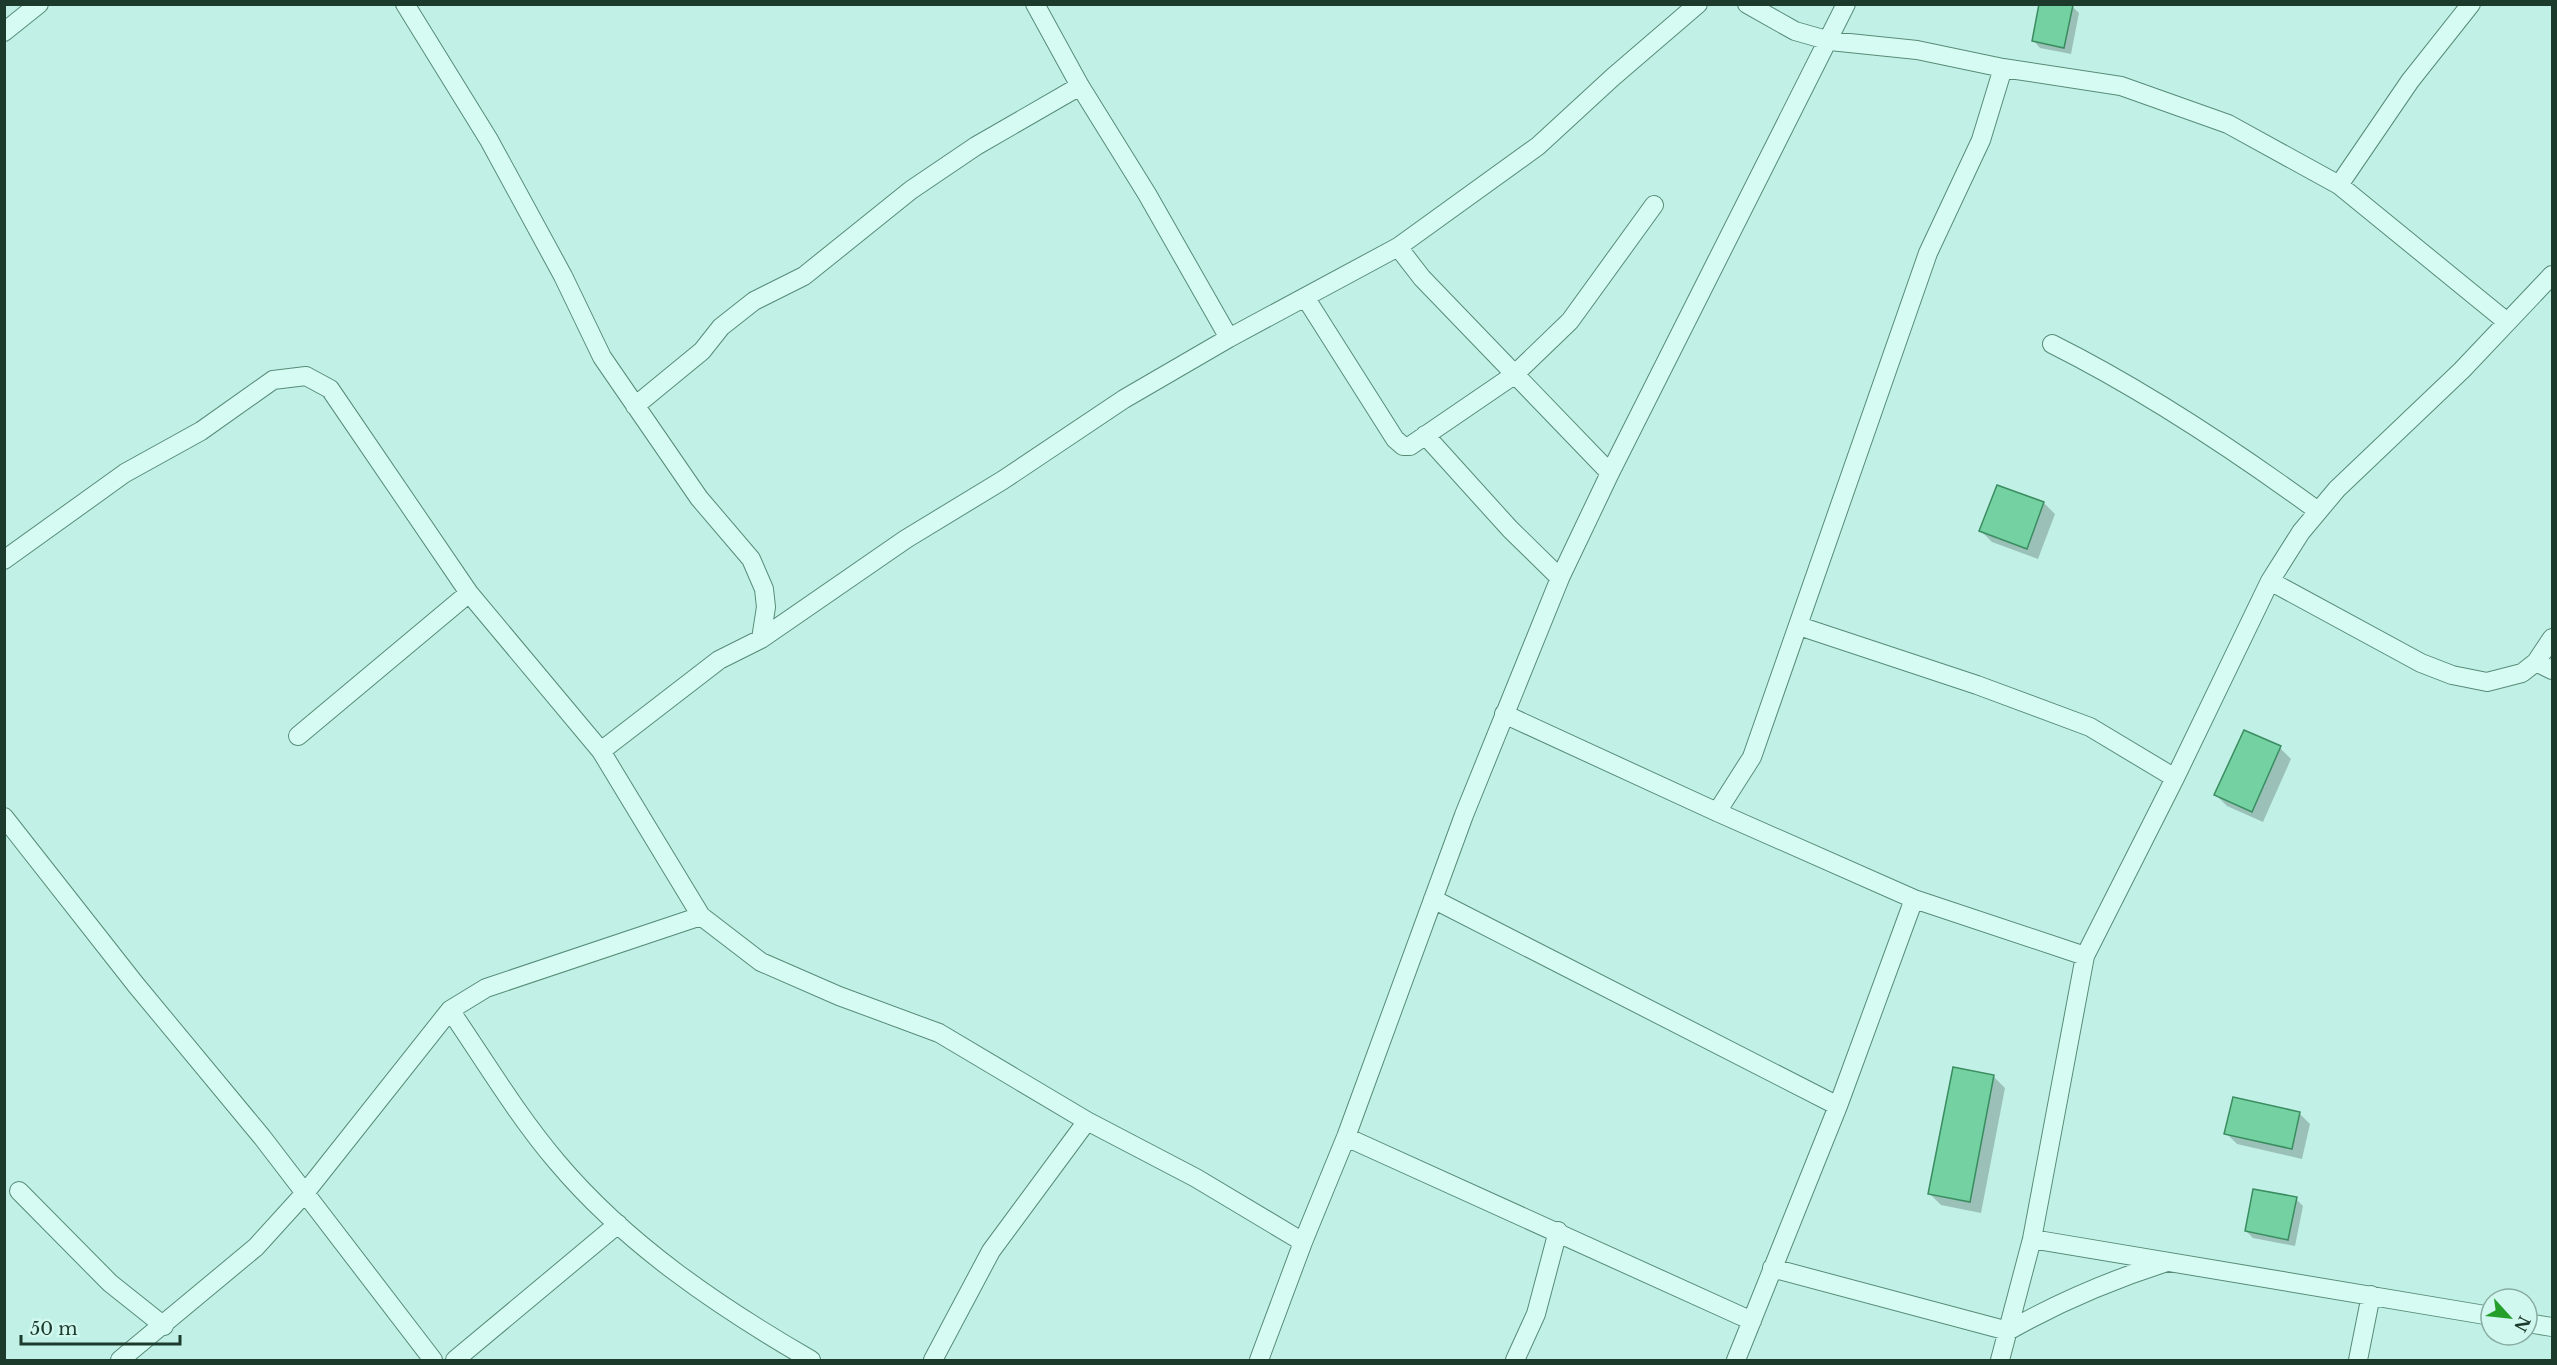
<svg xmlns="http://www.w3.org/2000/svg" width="2557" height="1365" font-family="'Libre Baskerville',serif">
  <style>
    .shadow { fill: #0003 }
    .building { fill: #74d2a2; stroke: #3b8d61; stroke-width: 1.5 }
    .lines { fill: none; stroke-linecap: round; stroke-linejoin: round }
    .minor-casing { stroke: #578c77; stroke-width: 20 }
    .minor { stroke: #d5fbf2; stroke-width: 18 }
  </style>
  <rect width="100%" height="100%" fill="#c1f1e6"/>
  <path class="shadow" d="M 2041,4 L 2072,6 L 2079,13 L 2071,54 L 2040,48 L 2033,40 Z
    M 1998,486 L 2044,503 L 2055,514 L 2038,559 L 1992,542 L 1981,531 Z
    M 2280,748 L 2291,759 L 2263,822 L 2227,806 L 2216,795 Z
    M 1994,1077 L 2005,1088 L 1981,1213 L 1941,1205 L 1930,1194 Z
    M 2299,1113 L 2310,1124 L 2302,1159 L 2237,1144 L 2226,1133 Z
    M 2296,1199 L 2303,1206 L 2295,1246 L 2253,1238 L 2246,1231 Z"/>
  <path class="building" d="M 2039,4 L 2073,5 L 2064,48 L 2032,41 Z
    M 1997,485 L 2044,502 L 2027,549 L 1979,531 Z
    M 2244,730 L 2281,746 L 2252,812 L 2214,795 Z
    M 1953,1067 L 1994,1075 L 1970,1202 L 1928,1194 Z
    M 2233,1097 L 2300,1112 L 2292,1149 L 2224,1134 Z
    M 2253,1189 L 2297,1197 L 2288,1240 L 2245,1231 Z"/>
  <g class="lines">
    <defs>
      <path id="minor" d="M 405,4 L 489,140 L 563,276 L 602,357 L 699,498 L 751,559 L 764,589 L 766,607 L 761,639
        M 1035,4 L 1080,86 L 1147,194 L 1229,338
        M 1747,4 L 1795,31 L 1830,41 L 1917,50 L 2003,68 L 2121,86 L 2228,124 L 2339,185 L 2507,322
        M 4,32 L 39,4
        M 2339,185 L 2410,81 L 2471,4
        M 1398,247 L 1422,278 L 1610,473
        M 1305,297 L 1395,439 L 1403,446 L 1410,446 L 1514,375 L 1570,321 L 1654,205
        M 2052,344 C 2146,391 2233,449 2318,511
        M 635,406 L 702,351 L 721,327 L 754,301 L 804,276 L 911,190 L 976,146 L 1080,86
        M 1425,435 L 1510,529 L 1560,578
        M 4,560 L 125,473 L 201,431 L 273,380 L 306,376 L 330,389 L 469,593 L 601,751 L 701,916 L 761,962 L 839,996 L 939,1033 L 1087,1121 L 1196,1178 L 1303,1242
        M 2270,581 L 2421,663 L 2452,675 L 2487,682 L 2522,673 L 2536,662 L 2552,638
        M 1799,626 L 1977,685 L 2090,727 L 2175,778
        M 2536,662 L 2552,670
        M 1504,714 L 1717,812 L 1914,899 L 2085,956
        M 298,736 L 469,593
        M 601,751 L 719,660 L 761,639 L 906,539 L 1003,480 L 1124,399 L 1229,338 L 1398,247 L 1538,146 L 1613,77 L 1698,4
        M 1717,812 L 1752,757 L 1928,253 L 1981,140 L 2003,68
        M 4,817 L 136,985 L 262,1137 L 433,1360
        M 1433,899 L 1838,1106
        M 450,1010 C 485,1061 517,1115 557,1162 C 626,1244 719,1307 811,1360
        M 1346,1137 L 1752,1321
        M 19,1191 L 110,1283 L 164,1326
        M 2032,1239 L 2491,1316
        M 1772,1268 L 2008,1331 C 2059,1302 2111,1280 2167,1262
        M 2527,1323 L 2552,1327
        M 120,1360 L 256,1247 L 305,1193 L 450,1010 L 486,988 L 701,916
        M 455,1360 L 618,1224
        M 933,1360 L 991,1251 L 1087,1121
        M 1259,1360 L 1303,1242 L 1346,1137 L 1464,815 L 1560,578 L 1610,473 L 1846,4
        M 1515,1360 L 1536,1314 L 1558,1231
        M 1736,1360 L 1838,1106 L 1914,899
        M 2000,1360 L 2032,1239 L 2085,956 L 2175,778 L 2270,581 L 2301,532 L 2337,489 L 2462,370 L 2552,275
        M 2358,1360 L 2371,1295"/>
    </defs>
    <use href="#minor" class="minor-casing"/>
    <use href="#minor" class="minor"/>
  </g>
  <rect width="2557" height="1365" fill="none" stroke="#1d3b2d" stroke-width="12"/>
  <g transform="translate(2509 1317) rotate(117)"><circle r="28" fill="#d1f8ef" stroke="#89aca1" stroke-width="1.5"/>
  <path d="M0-4.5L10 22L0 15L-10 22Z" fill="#239f2a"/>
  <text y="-9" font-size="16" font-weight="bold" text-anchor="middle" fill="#1d3b2d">N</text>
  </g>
  <path d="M21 1335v9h159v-9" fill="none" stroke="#1d3b2d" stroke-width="3"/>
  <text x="30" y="1335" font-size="18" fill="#1d3b2d" stroke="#d1f8ef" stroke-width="4.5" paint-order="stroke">50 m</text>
</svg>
